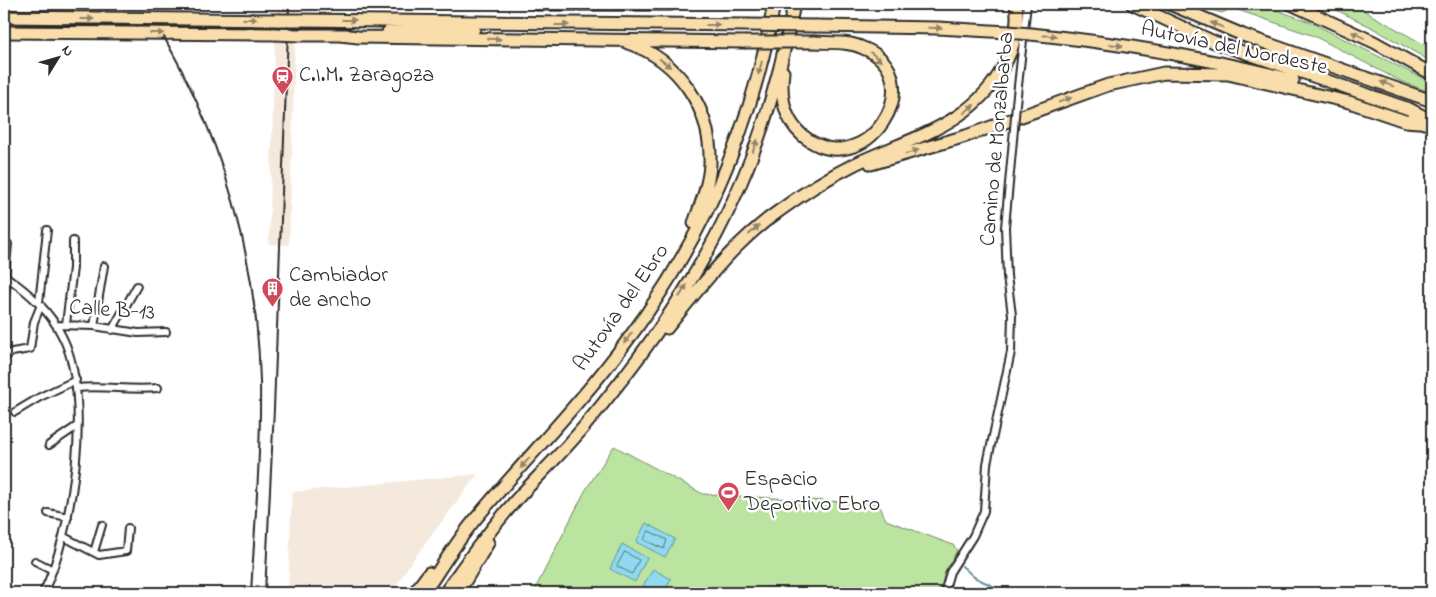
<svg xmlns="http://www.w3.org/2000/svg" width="1436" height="597" font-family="'Indie Flower',sans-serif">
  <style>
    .built { fill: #f4e9dc }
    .green { fill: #bbe4a0; stroke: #738866 }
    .water { fill: #8fdaef; stroke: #6794a1 }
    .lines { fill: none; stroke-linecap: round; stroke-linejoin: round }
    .shore { stroke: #537179; stroke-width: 1 }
    .stream { stroke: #6794a1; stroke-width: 2 }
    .street-casing { stroke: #2b2b2b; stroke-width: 10 }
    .highway-casing { stroke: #2b2b2b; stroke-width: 15 }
    .street { stroke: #fff; stroke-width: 6 }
    .highway { stroke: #f9deab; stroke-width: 11 }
    .rail { stroke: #2b2b2b; stroke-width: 2 }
    .street-bridge-casing { stroke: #2b2b2b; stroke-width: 10; stroke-linecap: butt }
    .highway-bridge-casing { stroke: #2b2b2b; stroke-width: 15; stroke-linecap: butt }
    .street-bridge { stroke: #fff; stroke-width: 6 }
    .highway-bridge { stroke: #f9deab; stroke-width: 11 }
    .oneway { fill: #92846b }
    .labels { text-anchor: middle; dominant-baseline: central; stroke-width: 5; stroke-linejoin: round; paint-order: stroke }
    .street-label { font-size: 22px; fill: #2b2b2b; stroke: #fff }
    .poi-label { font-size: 22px; fill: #2b2b2b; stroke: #fff; text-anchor: start }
  </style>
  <rect width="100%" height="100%" fill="#fff"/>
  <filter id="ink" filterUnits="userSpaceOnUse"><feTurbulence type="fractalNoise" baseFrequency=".02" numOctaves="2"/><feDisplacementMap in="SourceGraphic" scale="10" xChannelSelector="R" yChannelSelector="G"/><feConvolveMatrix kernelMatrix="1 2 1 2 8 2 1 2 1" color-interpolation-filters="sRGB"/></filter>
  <g filter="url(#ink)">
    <path class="built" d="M 276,4 L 296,4 L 289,245 L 269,244 Z
      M 478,474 L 409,565 L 392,593 L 288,593 L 292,492 Z"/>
    <path class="green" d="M 1190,4 L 1260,4 L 1310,22 L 1432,83 L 1432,93 L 1398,80 L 1314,36 L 1232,8 L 1222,13 Z
      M 1324,4 L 1352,4 L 1432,49 L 1432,62 L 1369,26 Z
      M 614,446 L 703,494 L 879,504 L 886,520 L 953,545 L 957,550 L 946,572 L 941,593 L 533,593 L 585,491 Z"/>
    <path class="water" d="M 646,523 L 675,539 L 665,557 L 636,542 Z
      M 622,544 L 647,558 L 635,582 L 610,569 Z
      M 653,569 L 671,579 L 663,593 L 656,593 L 643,586 Z"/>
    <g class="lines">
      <path class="shore" d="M 649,531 L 667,540 L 664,549 L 644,540 Z
        M 625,552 L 639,560 L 632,574 L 617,566 Z"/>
      <path class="stream" d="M 962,566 L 974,577 L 1007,593"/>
      <defs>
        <path id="street" d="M 1016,104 L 1027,4
          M 4,275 C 28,292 50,310 63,338 C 93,400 73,532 43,593
          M 5,276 L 8,244
          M 39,303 L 47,230
          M 4,306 L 7,278
          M 66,324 L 73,268 L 73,241
          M 56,325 L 94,326 L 138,333 L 166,332
          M 94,326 L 104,266
          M 112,330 L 137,286
          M 5,357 L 12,352 L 30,349 L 34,322 L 41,305
          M 77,388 C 104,385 130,391 158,388
          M 15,412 L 40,397 L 76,380
          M 49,445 L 77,426
          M 48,513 L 68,517
          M 64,537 L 99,555 L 126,551 L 128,528
          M 94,552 L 102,525
          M 35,561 L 53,570
          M 944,593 L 950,572 L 973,536 L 984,511 L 987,464 L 1011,352 L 1012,315 L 1007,276 L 1005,227 L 1014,129"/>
        <path id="highway" d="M 537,4 L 671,4
          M 1132,4 L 1214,42 L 1409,109 L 1432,121
          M 1170,4 L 1243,35 L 1432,101
          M 1291,4 L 1374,42 L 1432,74
          M 4,17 L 279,20
          M 300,20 L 747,25
          M 816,26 L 938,28 L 1008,32
          M 4,32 L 275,34
          M 388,32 L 410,29 L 474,29
          M 1031,34 C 1119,43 1208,58 1293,80
          M 299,35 L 347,35
          M 340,35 L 358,37 L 744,42
          M 628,43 C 679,60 712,109 710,164 C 709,184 701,204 694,223
          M 783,72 C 780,95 784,119 802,135 C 865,188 935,76 863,48 C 848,41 830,43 814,42
          M 1412,120 L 1432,125
          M 871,164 L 966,136 L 1108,85 L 1164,73 L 1228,74 L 1349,102 L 1405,121 L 1418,122
          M 667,328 C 701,286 734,242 779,211 C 802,194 827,178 853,165 C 911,137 974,126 1006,62 C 1015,44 1019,24 1016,4
          M 414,593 L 429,573
          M 424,593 C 440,569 455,544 473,522 C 515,471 561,424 602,373 C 691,264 750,142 774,4
          M 445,593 C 467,560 490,530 516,500 C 538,476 562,453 583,428 C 640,360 694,286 731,205 C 761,142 781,72 794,4
          M 458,593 L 488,543"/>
      </defs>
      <use href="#street" class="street-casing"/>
      <use href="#highway" class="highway-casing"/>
      <use href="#street" class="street"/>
      <use href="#highway" class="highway"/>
      <path class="rail" d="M 164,37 C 224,143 257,259 260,381 C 261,452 255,523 251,593
        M 265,593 L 274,409 L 289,4"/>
      <defs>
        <path id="street-bridge" d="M 1014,129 L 1016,104"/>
        <path id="highway-bridge" d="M 279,20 L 300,20
          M 747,25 L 816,26
          M 1008,32 L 1031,34
          M 275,34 L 299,35
          M 744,42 L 814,42"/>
      </defs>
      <use href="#street-bridge" class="street-bridge-casing"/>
      <use href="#highway-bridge" class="highway-bridge-casing"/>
      <use href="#street-bridge" class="street-bridge"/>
      <use href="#highway-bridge" class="highway-bridge"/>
    </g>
    <defs><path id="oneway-solid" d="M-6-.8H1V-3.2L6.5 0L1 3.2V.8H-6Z" transform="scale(1.25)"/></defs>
    <g class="oneway">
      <use href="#oneway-solid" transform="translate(87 19)"/>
      <use href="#oneway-solid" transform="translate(250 19)"/>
      <use href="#oneway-solid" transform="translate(349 20)"/>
      <use href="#oneway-solid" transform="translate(562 25)"/>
      <use href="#oneway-solid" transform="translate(713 25)"/>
      <use href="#oneway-solid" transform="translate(1217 25) rotate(-158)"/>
      <use href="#oneway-solid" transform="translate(935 28) rotate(2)"/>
      <use href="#oneway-solid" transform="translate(157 33)"/>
      <use href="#oneway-solid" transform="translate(1358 35) rotate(-154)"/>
      <use href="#oneway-solid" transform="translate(1050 36) rotate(5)"/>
      <use href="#oneway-solid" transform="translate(494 39) rotate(1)"/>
      <use href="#oneway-solid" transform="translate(1116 45) rotate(8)"/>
      <use href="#oneway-solid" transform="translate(876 57) rotate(41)"/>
      <use href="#oneway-solid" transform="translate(665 63) rotate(38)"/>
      <use href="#oneway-solid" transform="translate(760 68) rotate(105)"/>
      <use href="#oneway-solid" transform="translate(1387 84) rotate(-160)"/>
      <use href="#oneway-solid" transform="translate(1065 100) rotate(-20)"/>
      <use href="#oneway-solid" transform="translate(969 109) rotate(-39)"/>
      <use href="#oneway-solid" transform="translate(755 146) rotate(-68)"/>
      <use href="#oneway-solid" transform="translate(912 152) rotate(-17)"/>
      <use href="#oneway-solid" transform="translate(754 230) rotate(-41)"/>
      <use href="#oneway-solid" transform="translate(683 291) rotate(-58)"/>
      <use href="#oneway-solid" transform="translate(628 338) rotate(126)"/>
      <use href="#oneway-solid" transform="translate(525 463) rotate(131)"/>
    </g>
  </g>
  <defs>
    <symbol id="station-pin" viewBox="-11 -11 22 30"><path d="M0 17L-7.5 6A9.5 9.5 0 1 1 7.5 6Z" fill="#d1495b" stroke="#fff"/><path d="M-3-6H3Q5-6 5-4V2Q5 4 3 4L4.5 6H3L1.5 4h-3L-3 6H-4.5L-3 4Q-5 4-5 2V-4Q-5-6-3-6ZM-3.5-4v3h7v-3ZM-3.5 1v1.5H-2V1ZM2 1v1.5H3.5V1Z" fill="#fff"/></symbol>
    <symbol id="building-pin" viewBox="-11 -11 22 30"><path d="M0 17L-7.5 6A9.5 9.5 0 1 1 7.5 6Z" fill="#d1495b" stroke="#fff"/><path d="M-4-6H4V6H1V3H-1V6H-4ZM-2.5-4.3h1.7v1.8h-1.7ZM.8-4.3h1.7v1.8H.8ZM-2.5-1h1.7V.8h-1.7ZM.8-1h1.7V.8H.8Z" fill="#fff"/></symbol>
    <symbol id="stadium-pin" viewBox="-11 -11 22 30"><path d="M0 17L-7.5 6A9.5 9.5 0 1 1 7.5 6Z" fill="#d1495b" stroke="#fff"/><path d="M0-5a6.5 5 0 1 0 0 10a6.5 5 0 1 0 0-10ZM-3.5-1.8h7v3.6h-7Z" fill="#fff"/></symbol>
  </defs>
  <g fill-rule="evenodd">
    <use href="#station-pin" x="270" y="64" width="25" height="34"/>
    <use href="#building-pin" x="260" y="276" width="25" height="34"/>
    <use href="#stadium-pin" x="716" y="480" width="25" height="34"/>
  </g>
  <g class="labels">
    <g class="street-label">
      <text transform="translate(1234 49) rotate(12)">Autovía del Nordeste</text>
      <text transform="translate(998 139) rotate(-85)">Camino de Monzalbarba</text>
      <text transform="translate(622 308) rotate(-55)">Autovía del Ebro</text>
      <text transform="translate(112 311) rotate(4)">Calle B-13</text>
    </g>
    <g class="poi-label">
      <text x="299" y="76">C.I.M. Zaragoza</text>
      <text x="289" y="276">Cambiador<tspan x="289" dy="25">de ancho</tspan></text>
      <text x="744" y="480">Espacio<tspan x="744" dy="25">Deportivo Ebro</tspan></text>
    </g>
  </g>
  <rect width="1436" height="597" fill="none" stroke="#fff" stroke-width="20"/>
  <rect x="10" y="10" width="1416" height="577" fill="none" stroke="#2b2b2b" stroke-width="2" filter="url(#ink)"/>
  <g transform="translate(58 58) rotate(53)" stroke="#ffffff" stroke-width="4" paint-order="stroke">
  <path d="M0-4L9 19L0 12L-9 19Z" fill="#2b2b2b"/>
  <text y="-8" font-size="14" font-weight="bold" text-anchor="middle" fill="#2b2b2b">N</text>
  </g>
</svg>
